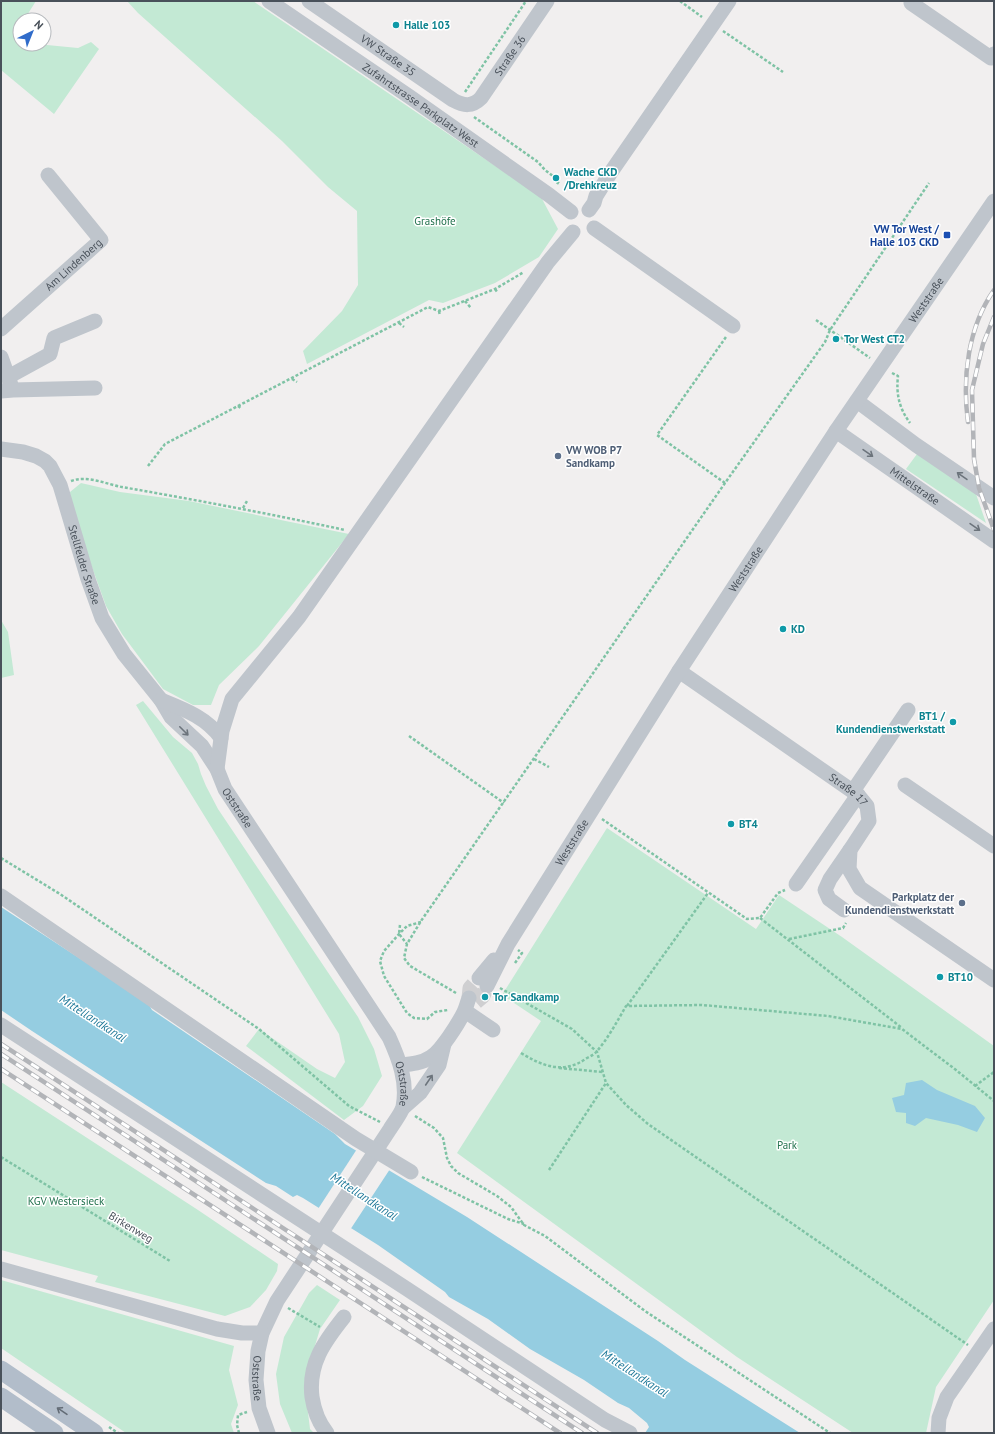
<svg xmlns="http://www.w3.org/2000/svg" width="995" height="1434" font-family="'PT Sans',sans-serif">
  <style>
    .green { fill: #c3e9d4 }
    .water { fill: #95cde1 }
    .pier { fill: #f1efef }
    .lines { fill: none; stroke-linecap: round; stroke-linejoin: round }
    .minor-tunnel { stroke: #cfcfd1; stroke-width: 15; stroke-dasharray: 15 8; stroke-linecap: butt }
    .path { stroke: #7fc3a5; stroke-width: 2.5; stroke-dasharray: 3 2; stroke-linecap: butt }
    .minor { stroke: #bfc5cc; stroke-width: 15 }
    .major { stroke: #b2bdca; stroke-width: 19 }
    .rail-casing { stroke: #b2b4b8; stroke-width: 4.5 }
    .rail { stroke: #fff; stroke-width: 3; stroke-dasharray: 9; stroke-linecap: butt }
    .oneway { stroke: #6c747c }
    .oneway2 { stroke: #636c76 }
    .culture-dot { fill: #0f9aa8; stroke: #fff; stroke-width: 1.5 }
    .transit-dot { fill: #1a4fb4; stroke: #fff; stroke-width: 1.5 }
    .service-dot { fill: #5c6f8a; stroke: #fff; stroke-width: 1.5 }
    .labels { text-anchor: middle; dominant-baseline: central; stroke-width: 3; stroke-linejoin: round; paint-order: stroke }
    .culture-label { font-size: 11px; font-weight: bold; fill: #0d838f; stroke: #fff; text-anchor: start }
    .street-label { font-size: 11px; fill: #49515a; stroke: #fff }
    .park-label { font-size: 11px; fill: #23724e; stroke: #fff }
    .transit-label { font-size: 11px; font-weight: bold; fill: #164399; stroke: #fff; text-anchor: end }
    .service-label { font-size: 11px; font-weight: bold; fill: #4e5e75; stroke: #fff; text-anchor: start }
    .water-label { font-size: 12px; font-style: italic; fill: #1e7898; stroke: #fff }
  </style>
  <rect width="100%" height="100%" fill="#f1efef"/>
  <path class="green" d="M 1,1 L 36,1 L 24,20 L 20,20 L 20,44 L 44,44 L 44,43 L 47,45 L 78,48 L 91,42 L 99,49 L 54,114 L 1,70 Z
    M 127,1 L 253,1 L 541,197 L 558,229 L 539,257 L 495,283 L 443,303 L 429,300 L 307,364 L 303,351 L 342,311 L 358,285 L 357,211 L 328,187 L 282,141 L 138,13 Z
    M 917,454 L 976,494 L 986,523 L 906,469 Z
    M 81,483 L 120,492 L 189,501 L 349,534 L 259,646 L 219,685 L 211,705 L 193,705 L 163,689 L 122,634 L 106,606 L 71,509 L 70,492 Z
    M 1,620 L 8,632 L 14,675 L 1,678 Z
    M 143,701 L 173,737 L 192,753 L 198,764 L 201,774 L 206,786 L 218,809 L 358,1017 L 374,1049 L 382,1076 L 363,1106 L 344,1120 L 246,1046 L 259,1029 L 317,1069 L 335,1078 L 345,1062 L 339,1034 L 136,705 Z
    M 607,828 L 756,929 L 779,895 L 842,937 L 994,1046 L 994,1300 L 936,1387 L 926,1433 L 853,1433 L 737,1357 L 457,1153 L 541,1021 L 502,995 Z
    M 1,1082 L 198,1210 L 278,1264 L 277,1271 L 266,1290 L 250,1307 L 225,1316 L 95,1282 L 98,1276 L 1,1250 Z
    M 1,1280 L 234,1346 L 229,1370 L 238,1405 L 231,1424 L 234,1433 L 126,1433 L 1,1348 Z
    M 317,1285 L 340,1300 L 320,1329 L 307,1372 L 306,1396 L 310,1429 L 314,1433 L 292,1433 L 280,1404 L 276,1374 L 284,1337 L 309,1293 Z"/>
  <path class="water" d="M 1,907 L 148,1003 L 152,1010 L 335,1134 L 345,1144 L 467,1217 L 658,1341 L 685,1360 L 800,1433 L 645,1433 L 649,1427 L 647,1423 L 629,1408 L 618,1403 L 584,1380 L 530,1349 L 488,1319 L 449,1297 L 445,1292 L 378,1245 L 303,1198 L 297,1195 L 293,1197 L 276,1186 L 266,1183 L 32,1031 L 1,1010 Z
    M 922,1080 L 937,1090 L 975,1106 L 985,1118 L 977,1132 L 958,1125 L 926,1118 L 915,1126 L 906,1123 L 906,1113 L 896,1112 L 892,1098 L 904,1095 L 906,1083 Z"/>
  <path class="pier" d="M 357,1149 L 390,1169 L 350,1230 L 318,1209 Z"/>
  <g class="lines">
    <path class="minor-tunnel" d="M 469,998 L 470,988 L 479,978
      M 476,1002 L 483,996 L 487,986"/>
    <path class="path" d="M 680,1 L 702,17
      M 723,31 L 783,72
      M 465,92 L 526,1
      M 474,117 L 538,162 L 545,170 L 553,176
      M 557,184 L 559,181 L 558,180
      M 495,289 L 498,293
      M 465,301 L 471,308
      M 439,311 L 440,316
      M 816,320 L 870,358
      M 399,323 L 404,327
      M 892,373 L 898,376 C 896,394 899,408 910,423
      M 292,379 L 297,382
      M 238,406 L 242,409
      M 148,466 L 165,444 L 428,307 L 439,311 L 495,289 L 524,272
      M 71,481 C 87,475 106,484 122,487 C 196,500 271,514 345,530
      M 725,483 L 657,435 L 726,337
      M 243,508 L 247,501
      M 409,736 L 504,803
      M 534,759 L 549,767
      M 602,819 L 747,919 L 760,918 L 778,893 L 785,890
      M 1,858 L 60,894 L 259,1029 L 349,1106 L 380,1122
      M 760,918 L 902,1028
      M 421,922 L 407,926 L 399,934 L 384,951 L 380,961 L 384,976 L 407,1013 L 414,1018 L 427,1019 L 435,1012 L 448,1010
      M 400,925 L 399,934 L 407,944
      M 789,939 L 843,928 L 846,923
      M 515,963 L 522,953 L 518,950
      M 500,988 L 572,1029 L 597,1052 L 606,1083 L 626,1105 L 648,1124 L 968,1345
      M 456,993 L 410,966 L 404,958 L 407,944 L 421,921 L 725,483 L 825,342 L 830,330 L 929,183
      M 627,1006 L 708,893
      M 521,1053 C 543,1066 563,1075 587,1058 C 591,1056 595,1054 597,1051 C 607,1040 618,1020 626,1006 L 702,1005 L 828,1016 L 902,1029 L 956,1070 L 994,1101
      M 559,1068 L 603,1072
      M 975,1086 L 994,1072
      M 415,1116 L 434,1128 L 443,1138 L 447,1158 L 451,1166 L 458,1173 L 497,1196 L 511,1207 L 524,1225 L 545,1236 L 645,1311 L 830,1433
      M 1,1157 L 170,1261
      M 549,1170 L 606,1083
      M 422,1177 L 508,1219 L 524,1224
      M 288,1308 L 320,1327
      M 109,1427 L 118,1433
      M 239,1433 L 237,1425 L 238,1415 L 247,1412"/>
    <g class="minor">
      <path id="s1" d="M 269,1 L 410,97 L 549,195 L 571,212"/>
      <path id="s2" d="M 309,1 L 453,100 C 464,106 472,107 481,98 L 547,1"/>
      <path d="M 911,3 L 991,58 L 994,54"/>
      <path d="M 589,210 L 594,203 L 596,196 L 611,172 L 729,1"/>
      <path d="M 594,228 L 733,326"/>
      <path id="s3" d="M 1,329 L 101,240 L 48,175"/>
      <path d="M 1,357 L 11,385"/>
      <path d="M 8,377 L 50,354 L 54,338 L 95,321"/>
      <path d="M 1,391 L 13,390 L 95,388"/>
      <path d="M 857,401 L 916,445 L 994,498"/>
      <path id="s4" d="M 836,431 L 994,541"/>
      <path id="s5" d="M 1,449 L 23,452 L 36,456 L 45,461 L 50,466 L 60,485 L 88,579 L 102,618 L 124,654 L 161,700 L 171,717 L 202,746 L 217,769 L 225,789 L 389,1037 C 399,1059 408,1082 403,1107 C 401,1114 394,1122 390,1129 L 277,1301 L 262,1333 L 258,1351 L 256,1380 L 259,1408 L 268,1433"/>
      <path id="s6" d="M 679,671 L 858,795 L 867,806 L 869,821 L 850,850 L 849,869 L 860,888 L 994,980"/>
      <path d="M 161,700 C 183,709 206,717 221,738"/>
      <path d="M 217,769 L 222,731 L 232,699 L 299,617 L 548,262 L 573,232"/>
      <path d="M 905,785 L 994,846"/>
      <path d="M 853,791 L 908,710"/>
      <path d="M 796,884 L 858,795"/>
      <path d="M 1,896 L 356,1139 L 411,1172"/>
      <path d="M 844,910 L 829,899 L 825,890 L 830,879 L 850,850"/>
      <path d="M 479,978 L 494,960"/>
      <path id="s7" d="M 487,986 L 508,944 L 679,671 L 836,431 L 994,201"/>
      <path d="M 465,1011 L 493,1030"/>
      <path d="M 1,1025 L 407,1289 L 605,1420 L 630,1433"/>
      <path d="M 401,1065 C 412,1064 422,1063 431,1057 C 441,1051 458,1024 464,1012 C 466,1008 467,1003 469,998"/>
      <path d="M 403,1108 L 420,1093 L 439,1065 L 444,1044"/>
      <path d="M 1,1269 L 217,1329 L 242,1333 L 262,1333"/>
      <path d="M 327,1433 C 318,1422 314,1410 312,1397 C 308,1364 324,1342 344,1317"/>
      <path d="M 938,1433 L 939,1418 L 947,1397 L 994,1329"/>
    </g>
    <path class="major" d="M 1,1370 L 94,1433
      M 1,1397 L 54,1433"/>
    <defs>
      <path id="rail" d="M 994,317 L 983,344 L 972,390 L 974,459 L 979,488 L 994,530
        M 968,422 C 962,378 968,327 994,290
        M 1,1044 L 597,1433
        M 1,1054 L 582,1433
        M 1,1069 L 560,1433"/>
    </defs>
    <use href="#rail" class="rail-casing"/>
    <use href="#rail" class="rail"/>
  </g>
  <defs><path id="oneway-shaft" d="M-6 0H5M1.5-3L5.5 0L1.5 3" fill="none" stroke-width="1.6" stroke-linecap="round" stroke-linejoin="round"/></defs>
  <g class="oneway">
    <use href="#oneway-shaft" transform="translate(868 453) rotate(35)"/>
    <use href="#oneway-shaft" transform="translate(962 476) rotate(-145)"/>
    <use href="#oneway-shaft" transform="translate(975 527) rotate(35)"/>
    <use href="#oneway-shaft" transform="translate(184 731) rotate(45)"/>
    <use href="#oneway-shaft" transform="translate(429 1080) rotate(-56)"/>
  </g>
  <use class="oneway2" href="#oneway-shaft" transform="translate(62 1411) rotate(-146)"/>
  <g class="culture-dot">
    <circle cx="396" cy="25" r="4"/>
    <circle cx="556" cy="178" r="4"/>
    <circle cx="836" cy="339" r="4"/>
    <circle cx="783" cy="629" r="4"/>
    <circle cx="953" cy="722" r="4"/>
    <circle cx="731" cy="824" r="4"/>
    <circle cx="940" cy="977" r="4"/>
    <circle cx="485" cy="997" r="4"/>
  </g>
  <rect class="transit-dot" x="943" y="231" width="8" height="8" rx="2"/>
  <g class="service-dot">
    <circle cx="558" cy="456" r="4"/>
    <circle cx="962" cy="903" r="4"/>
  </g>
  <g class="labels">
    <g class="culture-label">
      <text x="404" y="25">Halle 103</text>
      <text x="564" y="172">Wache CKD<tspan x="564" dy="13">/Drehkreuz</tspan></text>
      <text x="844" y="339">Tor West CT2</text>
      <text x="791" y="629">KD</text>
      <text x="945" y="716" text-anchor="end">BT1 /<tspan x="945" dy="13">Kundendienstwerkstatt</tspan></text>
      <text x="739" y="824">BT4</text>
      <text x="948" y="977">BT10</text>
      <text x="493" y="997">Tor Sandkamp</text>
    </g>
    <g class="street-label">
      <text stroke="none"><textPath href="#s2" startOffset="96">VW Straße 35</textPath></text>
      <text stroke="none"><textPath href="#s2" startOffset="257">Straße 36</textPath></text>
      <text stroke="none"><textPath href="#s1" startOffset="184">Zufahrtstrasse Parkplatz West</textPath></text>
      <text stroke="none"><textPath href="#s3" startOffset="97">Am Lindenberg</textPath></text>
      <text stroke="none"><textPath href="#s7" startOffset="815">Weststraße</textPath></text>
      <text stroke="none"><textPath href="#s4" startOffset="96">Mittelstraße</textPath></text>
      <text stroke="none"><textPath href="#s5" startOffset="158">Stellfelder Straße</textPath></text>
      <text stroke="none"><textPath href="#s7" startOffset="491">Weststraße</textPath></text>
      <text stroke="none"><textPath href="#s6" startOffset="207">Straße 17</textPath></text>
      <text stroke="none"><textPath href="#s5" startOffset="449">Oststraße</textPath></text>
      <text stroke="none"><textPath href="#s7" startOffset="167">Weststraße</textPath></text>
      <text stroke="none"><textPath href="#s5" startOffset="773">Oststraße</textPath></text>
      <text transform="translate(131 1227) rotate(31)">Birkenweg</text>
      <text stroke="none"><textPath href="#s5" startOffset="1109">Oststraße</textPath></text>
    </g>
    <g class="park-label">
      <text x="435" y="221">Grashöfe</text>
      <text x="787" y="1145">Park</text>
      <text x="66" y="1201">KGV Westersieck</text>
    </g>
    <g class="transit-label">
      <text x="939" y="229">VW Tor West /<tspan x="939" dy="13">Halle 103 CKD</tspan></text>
    </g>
    <g class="service-label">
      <text x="566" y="450">VW WOB P7<tspan x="566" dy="13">Sandkamp</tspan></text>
      <text x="954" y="897" text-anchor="end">Parkplatz der<tspan x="954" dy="13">Kundendienstwerkstatt</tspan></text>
    </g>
    <g class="water-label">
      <text transform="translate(93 1018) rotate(33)">Mittellandkanal</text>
      <text transform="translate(364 1196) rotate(33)">Mittellandkanal</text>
      <text transform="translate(635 1373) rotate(33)">Mittellandkanal</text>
    </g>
  </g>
  <rect width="995" height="1434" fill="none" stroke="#49515a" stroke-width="4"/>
  <g transform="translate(32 32) rotate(43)"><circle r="19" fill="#ffffff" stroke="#b6b9bd"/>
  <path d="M0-3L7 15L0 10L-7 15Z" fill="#306cca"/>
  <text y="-6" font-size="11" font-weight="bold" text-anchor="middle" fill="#49515a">N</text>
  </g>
</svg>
